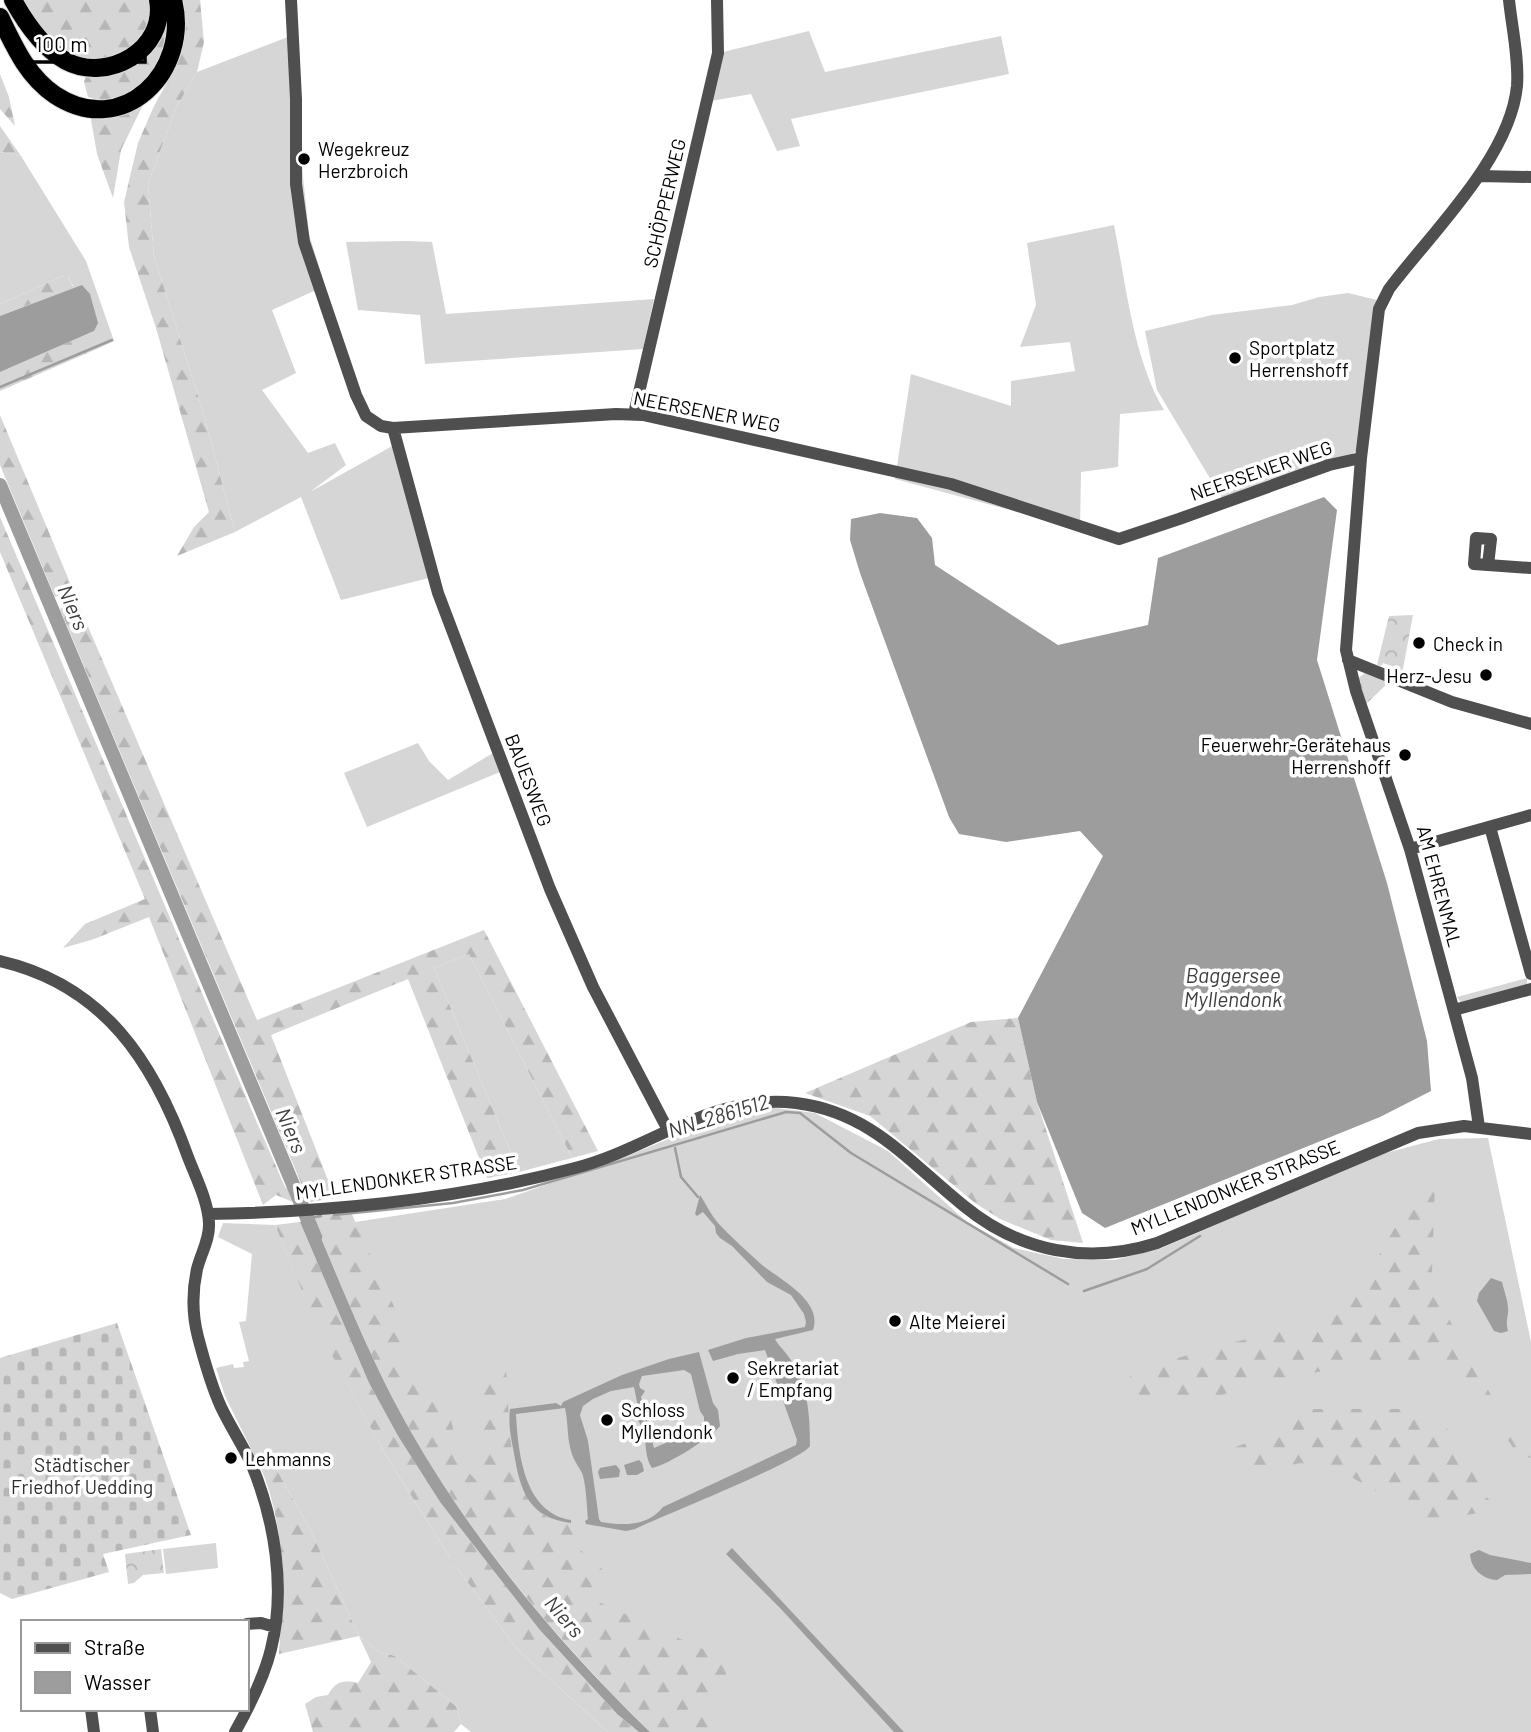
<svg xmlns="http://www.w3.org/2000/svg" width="1531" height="1732" font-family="Barlow,sans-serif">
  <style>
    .grass { fill: #d6d6d6 }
    .forest { fill: url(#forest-firs) }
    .cemetery { fill: url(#cemetery-stones) }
    .park { fill: url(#park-crowns) }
    .water { fill: #9d9d9d; fill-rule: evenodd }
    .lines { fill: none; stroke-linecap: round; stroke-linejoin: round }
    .stream { stroke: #9d9d9d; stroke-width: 2.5 }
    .river { stroke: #9d9d9d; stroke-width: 14 }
    .highway-casing { stroke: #dbdbdb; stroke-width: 20 }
    .minor { stroke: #4f4f4f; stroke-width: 12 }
    .highway { stroke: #000; stroke-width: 18 }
    .poi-dot { fill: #000; stroke: #fff; stroke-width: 2.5 }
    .labels { text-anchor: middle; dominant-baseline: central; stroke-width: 7; stroke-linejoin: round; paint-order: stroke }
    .poi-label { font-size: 19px; fill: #000; stroke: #fff; text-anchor: start }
    .street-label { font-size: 19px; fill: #000; stroke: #fff }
    .park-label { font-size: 19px; fill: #2d2d2d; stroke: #fff }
    .water-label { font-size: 21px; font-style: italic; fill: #3e3e3e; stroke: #fff }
  </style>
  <defs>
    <pattern id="forest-firs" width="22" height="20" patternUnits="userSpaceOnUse" patternTransform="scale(1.75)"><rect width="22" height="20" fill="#d6d6d6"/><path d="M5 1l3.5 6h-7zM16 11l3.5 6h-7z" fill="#b6b6b6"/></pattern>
    <pattern id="cemetery-stones" width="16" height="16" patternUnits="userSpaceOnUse" patternTransform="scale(1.75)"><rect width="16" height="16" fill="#d6d6d6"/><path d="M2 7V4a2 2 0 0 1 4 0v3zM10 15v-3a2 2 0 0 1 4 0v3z" fill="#b6b6b6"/></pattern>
    <pattern id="park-crowns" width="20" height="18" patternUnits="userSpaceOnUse" patternTransform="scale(1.75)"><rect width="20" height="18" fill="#d6d6d6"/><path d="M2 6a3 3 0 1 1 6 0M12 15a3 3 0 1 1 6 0" fill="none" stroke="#b6b6b6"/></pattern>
  </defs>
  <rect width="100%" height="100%" fill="#fff"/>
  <path class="grass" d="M 809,31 L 825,72 L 1001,36 L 1009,74 L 791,119 L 800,146 L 777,151 L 751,94 L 711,101 L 723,52 Z
    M 296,34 L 299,138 L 309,234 L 325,286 L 272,310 L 296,373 L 262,390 L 308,453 L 335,443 L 346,465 L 310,492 L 394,445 L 429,578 L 341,600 L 301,497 L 235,532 L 204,415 L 154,256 L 148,184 L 176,108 L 197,72 Z
    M 0,152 L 21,156 L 86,261 L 114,341 L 99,348 L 93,331 L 0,372 L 0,316 L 73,286 L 67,274 L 0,304 Z
    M 1114,225 C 1126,284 1133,358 1164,410 L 1120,414 L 1118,467 L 1081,472 L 1080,529 L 895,479 L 911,374 L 1011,406 L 1011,381 L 1075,371 L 1070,342 L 1020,347 L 1036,305 L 1027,243 Z
    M 408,241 L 432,242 L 446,314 L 654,299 L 643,349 L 425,364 L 420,315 L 358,310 L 346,242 Z
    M 1348,293 L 1377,300 L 1358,449 L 1351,455 L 1223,500 L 1157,390 L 1145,331 L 1212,315 L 1292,305 L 1319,297 Z
    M 418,743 L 429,761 L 448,780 L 493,753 L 500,772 L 367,827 L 344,773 Z
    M 469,954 L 572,1158 L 519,1172 L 434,968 Z
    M 1527,978 L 1527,985 L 1461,1003 L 1457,997 Z
    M 768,1107 L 815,1113 L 888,1151 L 967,1222 L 1014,1248 L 1064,1259 L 1115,1260 L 1162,1248 L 1378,1155 L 1439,1139 L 1488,1138 L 1531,1342 L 1531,1732 L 682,1732 L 535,1577 L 417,1399 L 342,1224 L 505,1199 L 612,1162 L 693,1129 Z
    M 223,1223 L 275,1225 L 318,1328 L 382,1449 L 454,1564 L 517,1649 L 608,1732 L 471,1732 L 461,1724 L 457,1707 L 395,1656 L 378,1651 L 359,1636 L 310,1529 L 274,1465 L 262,1471 L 225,1396 L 216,1368 L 233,1364 L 234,1368 L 244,1367 L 243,1362 L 249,1361 L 239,1322 L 246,1321 L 252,1254 L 218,1237 Z
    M 216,1543 L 218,1568 L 166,1574 L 163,1549 Z"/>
  <path class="forest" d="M 21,0 L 151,0 C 151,7 153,16 151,22 C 141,53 106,69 75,60 C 52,53 33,19 21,0 Z
    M 180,0 L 200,0 L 204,42 L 197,72 L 176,108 L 148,184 L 154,256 L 204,415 L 235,532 L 177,556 L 194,527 L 209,512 L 156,328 L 129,247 L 124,202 L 138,143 L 154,106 L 174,70 L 182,38 Z
    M 164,24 L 170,24 C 170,31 170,40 168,46 C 156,77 123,110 88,97 L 84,82 L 86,76 L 113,70 Z
    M 0,74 L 9,97 L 15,126 L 0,109 Z
    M 143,105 L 121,150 L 113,198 L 97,154 L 90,114 L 117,114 Z
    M 0,126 L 21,156 L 0,152 Z
    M 67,274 L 73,287 L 0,316 L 0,304 Z
    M 94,331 L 99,348 L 0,391 L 0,372 Z
    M 0,415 L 73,590 L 55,597 L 0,465 Z
    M 0,517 L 255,1118 L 285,1187 L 293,1193 L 293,1202 L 276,1195 L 263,1205 L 149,917 L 94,939 L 63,948 L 85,924 L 145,899 L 0,552 Z
    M 77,601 L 257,1020 L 484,930 L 598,1151 L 572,1158 L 469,954 L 434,968 L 519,1172 L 487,1178 L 408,979 L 271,1035 L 335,1198 L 309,1202 L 60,609 Z
    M 1018,1018 L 1037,1102 L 1083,1243 L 1051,1240 L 1000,1219 L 975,1203 L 870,1116 L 805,1093 L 971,1022 Z
    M 1435,1184 L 1432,1273 L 1446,1313 L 1476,1371 L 1531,1458 L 1516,1452 L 1460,1369 L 1419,1360 L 1353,1365 L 1253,1385 L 1206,1400 L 1152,1401 L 1122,1390 L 1133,1371 L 1226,1344 L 1320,1322 L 1363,1283 L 1404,1212 Z
    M 349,1208 L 413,1348 L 400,1358 L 429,1395 L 450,1415 L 461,1465 L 475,1479 L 485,1368 L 506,1370 C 511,1417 503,1492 550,1519 C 555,1522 564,1522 571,1523 L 575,1545 L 612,1578 L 592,1599 L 727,1660 L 725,1684 L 707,1729 L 710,1732 L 650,1732 C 554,1638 466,1532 401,1414 C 367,1351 341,1285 313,1219 L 332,1212 Z
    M 300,1222 L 369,1383 L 398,1436 L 440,1502 L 539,1629 L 617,1714 L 639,1732 L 608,1732 L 517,1649 L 454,1564 L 382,1449 L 317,1327 L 275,1225 Z
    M 1305,1409 L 1413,1409 L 1449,1430 L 1473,1455 L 1483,1495 L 1503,1509 L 1430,1521 L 1335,1468 L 1300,1463 L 1249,1475 L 1221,1453 L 1258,1438 Z
    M 274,1465 L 310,1529 L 359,1636 L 378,1651 L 395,1656 L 457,1707 L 461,1724 L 454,1732 L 313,1732 L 305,1704 L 316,1697 L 328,1695 C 336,1681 343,1680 358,1683 L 371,1662 L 359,1636 L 279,1654 C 283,1588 287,1534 262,1471 Z"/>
  <path class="cemetery" d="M 117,1323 L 191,1535 L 103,1554 L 109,1572 L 12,1599 L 0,1593 L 0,1358 Z"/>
  <path class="park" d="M 1413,615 L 1402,674 L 1392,671 L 1393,667 L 1383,663 L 1381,666 L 1377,665 L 1389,616 Z
    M 1365,673 L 1388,683 L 1366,704 L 1357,679 Z
    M 161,1549 L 164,1573 L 143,1575 L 134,1583 L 128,1584 L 125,1554 Z"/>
  <path class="water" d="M 82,285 L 90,294 L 98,323 L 94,331 L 0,372 L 0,316 Z
    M 1324,497 L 1337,510 L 1317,660 L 1387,883 L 1427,1041 L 1431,1091 L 1380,1117 L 1105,1228 L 1082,1213 L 1037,1102 L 1018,1018 L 1103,856 L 1080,831 L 1006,842 L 959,834 L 949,817 L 860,573 L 850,540 L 851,519 L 880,513 L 917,518 L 932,538 L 935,565 L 1058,645 L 1148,625 L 1158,558 Z
    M 700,1195 C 706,1204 711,1215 718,1223 C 731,1237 748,1252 762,1265 C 781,1280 823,1301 813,1330 L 775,1339 C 778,1345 784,1350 788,1356 C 808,1382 810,1414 810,1446 C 801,1461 662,1516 635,1529 L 626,1531 L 586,1524 L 585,1521 L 588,1519 C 587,1509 586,1479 581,1471 C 576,1463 572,1457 570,1447 C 567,1434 568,1421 565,1408 L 516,1414 C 518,1452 524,1513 571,1520 L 571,1523 C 529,1518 520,1491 514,1453 C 511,1438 508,1425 510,1409 L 556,1403 L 561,1406 L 563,1402 L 622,1375 L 669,1359 L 699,1352 L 713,1403 L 718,1410 L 720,1426 C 712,1437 666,1466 652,1468 C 644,1457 647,1442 643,1429 C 639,1420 636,1421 634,1408 L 638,1407 L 634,1387 L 611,1391 L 593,1399 L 583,1406 L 580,1415 L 588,1441 L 599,1519 L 601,1522 C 624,1526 648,1526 663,1507 L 796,1445 L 797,1440 L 765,1350 L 738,1354 L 713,1361 L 708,1350 L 746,1338 L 805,1327 L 806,1322 L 804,1314 L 791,1295 L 767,1282 L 732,1246 L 720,1238 L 716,1233 L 715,1226 L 703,1212 L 697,1216 L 695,1214 ZM 684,1370 L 691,1374 L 700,1411 L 704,1417 L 704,1422 L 693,1431 L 654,1448 L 641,1397 L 645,1391 L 640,1388 L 639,1384 L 642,1376 Z
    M 313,1219 C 341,1285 367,1351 401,1414 C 466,1532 553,1638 650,1732 L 639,1732 L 617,1714 L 539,1629 L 440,1502 L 398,1436 L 369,1383 L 300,1222 Z
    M 1491,1278 L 1502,1282 C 1504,1291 1509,1303 1508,1313 C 1507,1321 1506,1322 1508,1331 L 1501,1333 L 1494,1331 L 1477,1301 L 1479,1293 Z
    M 639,1460 L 642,1463 L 644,1471 L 637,1475 L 627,1475 L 624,1465 Z
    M 616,1465 L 620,1470 L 619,1477 L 600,1479 L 598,1472 L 600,1468 Z
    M 732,1548 L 904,1732 L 894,1732 L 781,1609 L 726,1554 Z
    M 1479,1550 L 1490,1555 L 1531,1563 L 1531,1574 L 1505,1575 L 1497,1580 C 1482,1579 1471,1569 1470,1554 Z"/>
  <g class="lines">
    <path class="stream" d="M 0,387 L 112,340
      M 675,1148 L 681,1177 L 698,1197
      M 334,1215 L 453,1203 L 523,1190 L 786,1112 L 800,1113 L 851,1153 L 1068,1284
      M 306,1219 L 321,1216
      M 1084,1291 L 1147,1269 L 1200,1236"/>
    <path class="river" d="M 0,485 L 315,1237"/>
    <defs>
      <path id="highway" d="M 13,0 C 25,22 43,48 66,61 C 107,83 167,50 158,0
        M 0,17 C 14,46 27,76 55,95 C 123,140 191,71 173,0"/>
    </defs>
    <use href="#highway" class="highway-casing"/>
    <path class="minor" d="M 291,0 L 296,99 L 296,184 L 304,242 L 356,395 L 366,416 L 381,426 L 393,428 L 616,414 L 643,415 L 951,484 L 1119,539 L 1179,519 L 1329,465 L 1361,458
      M 1479,176 L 1531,177
      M 634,414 L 718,53 L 717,0
      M 393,428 L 438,593 L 550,889 L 593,987 L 668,1130
      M 1488,565 L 1491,539 L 1476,538 L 1474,564 L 1531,568
      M 1348,660 L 1452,702 L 1531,724
      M 1490,827 L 1531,974
      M 1410,849 L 1531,815
      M 0,961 C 104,985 154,1062 188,1157 C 196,1178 208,1201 209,1223 C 210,1239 201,1253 197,1269 C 192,1292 192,1314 198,1337 C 204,1360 211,1385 221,1407 C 230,1426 242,1444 251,1463 C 275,1520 286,1589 271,1649 C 264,1678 249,1707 235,1732
      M 1454,1010 L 1531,989
      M 1479,1127 L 1472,1078 L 1410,849 L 1356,691 L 1346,650 L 1361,458 L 1379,309 L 1389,289 C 1431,233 1510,158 1517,86 C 1519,58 1512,28 1509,0
      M 208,1214 C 331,1212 456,1200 575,1168 C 653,1148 710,1093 796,1103 C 871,1112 909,1162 964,1206 C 1020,1252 1088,1265 1157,1243 L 1418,1133 L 1464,1126 L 1531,1134
      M 247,1624 L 261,1623 L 275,1627
      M 91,1709 L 94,1732
      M 150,1709 L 153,1732"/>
    <use href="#highway" class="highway"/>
  </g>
  <g class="poi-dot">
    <circle cx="304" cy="159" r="7"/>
    <circle cx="1235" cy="358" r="7"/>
    <circle cx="1419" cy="643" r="7"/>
    <circle cx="1486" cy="675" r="7"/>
    <circle cx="1405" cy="755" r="7"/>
    <circle cx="895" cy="1321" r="7"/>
    <circle cx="733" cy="1378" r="7"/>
    <circle cx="607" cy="1420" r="7"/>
    <circle cx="231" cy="1458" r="7"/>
  </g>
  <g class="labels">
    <g class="poi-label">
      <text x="318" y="148">Wegekreuz<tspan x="318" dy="22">Herzbroich</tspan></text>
      <text x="1249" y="347">Sportplatz<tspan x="1249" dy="22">Herrenshoff</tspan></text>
      <text x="1433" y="643">Check in</text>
      <text x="1472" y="675" text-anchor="end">Herz-Jesu</text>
      <text x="1391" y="744" text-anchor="end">Feuerwehr-Gerätehaus<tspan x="1391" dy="22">Herrenshoff</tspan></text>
      <text x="909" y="1321">Alte Meierei</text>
      <text x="747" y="1367">Sekretariat<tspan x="747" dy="22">/ Empfang</tspan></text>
      <text x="621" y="1409">Schloss<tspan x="621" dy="22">Myllendonk</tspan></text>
      <text x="245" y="1458">Lehmanns</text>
    </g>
    <g class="street-label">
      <text transform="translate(664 203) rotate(-77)">SCHÖPPERWEG</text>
      <text transform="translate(707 411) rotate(11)">NEERSENER WEG</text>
      <text transform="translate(1261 470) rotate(-19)">NEERSENER WEG</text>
      <text transform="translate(529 780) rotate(69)">BAUESWEG</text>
      <text transform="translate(1440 886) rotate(75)">AM EHRENMAL</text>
      <text transform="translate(406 1177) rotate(-8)">MYLLENDONKER STRASSE</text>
      <text transform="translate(1235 1187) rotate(-22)">MYLLENDONKER STRASSE</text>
    </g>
    <g class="park-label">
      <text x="82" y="1464">Städtischer<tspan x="82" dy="22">Friedhof Uedding</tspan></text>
    </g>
    <g class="water-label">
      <text transform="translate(74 607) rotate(67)">Niers</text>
      <text x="1233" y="974">Baggersee<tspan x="1233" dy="24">Myllendonk</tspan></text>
      <text transform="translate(718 1115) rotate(-17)">NN_2861512</text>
      <text transform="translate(292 1130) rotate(67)">Niers</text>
      <text transform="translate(565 1616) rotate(49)">Niers</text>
    </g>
  </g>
  <rect x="21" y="1620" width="228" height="91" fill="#ffffff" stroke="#999999" stroke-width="2"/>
  <rect x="35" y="1643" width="35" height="10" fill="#4f4f4f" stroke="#999999" stroke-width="2"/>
  <text x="84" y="1655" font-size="21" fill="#000000">Straße</text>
  <rect x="35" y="1672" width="35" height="21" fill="#9d9d9d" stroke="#999999" stroke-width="2"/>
  <text x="84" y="1690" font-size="21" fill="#000000">Wasser</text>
  <path d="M24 52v10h121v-10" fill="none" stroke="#000000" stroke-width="3.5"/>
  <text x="35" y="52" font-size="21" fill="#000000" stroke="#ffffff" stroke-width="5" paint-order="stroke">100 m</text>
</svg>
